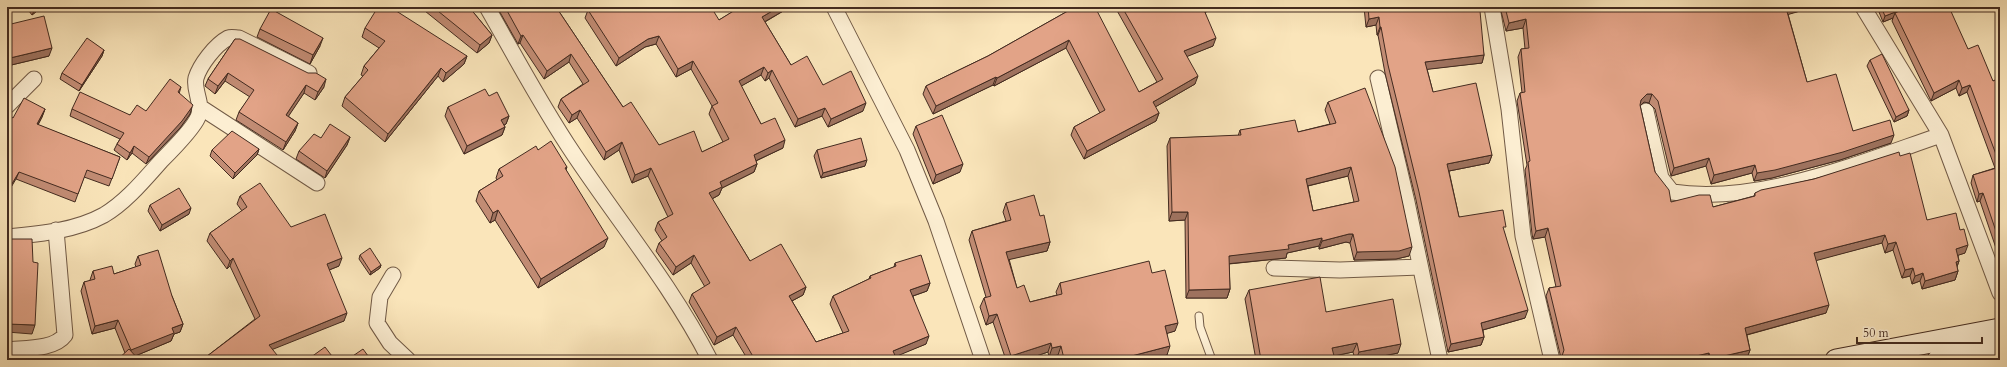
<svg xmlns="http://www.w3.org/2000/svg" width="2007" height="367" font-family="Cardo,serif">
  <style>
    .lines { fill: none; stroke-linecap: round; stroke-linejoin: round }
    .lane-casing { stroke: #715a46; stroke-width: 9 }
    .street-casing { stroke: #715a46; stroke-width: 17 }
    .secondary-casing { stroke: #432b20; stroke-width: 23 }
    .lane { stroke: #fceed2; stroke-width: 7 }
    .street { stroke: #fceed2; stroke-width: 15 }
    .secondary { stroke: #fceed2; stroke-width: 21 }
    .wall { fill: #c28c74; stroke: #432b20; fill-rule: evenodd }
    .shaded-wall { fill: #9e725e; stroke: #432b20 }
    .building { fill: #e2a387; stroke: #432b20; fill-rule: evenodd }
  </style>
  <rect width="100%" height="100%" fill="#fae5ba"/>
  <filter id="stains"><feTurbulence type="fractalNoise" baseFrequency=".005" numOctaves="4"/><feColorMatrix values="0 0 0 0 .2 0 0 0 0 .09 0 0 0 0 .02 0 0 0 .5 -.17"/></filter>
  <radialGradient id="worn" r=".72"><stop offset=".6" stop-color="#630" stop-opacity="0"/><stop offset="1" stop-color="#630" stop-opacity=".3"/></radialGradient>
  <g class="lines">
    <defs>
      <path id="lane" d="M 1199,316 L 1200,327 L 1212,360"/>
      <path id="street" d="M 487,7 C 515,56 542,107 573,153 C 619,222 672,286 710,360
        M 834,7 L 907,150 L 936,221 L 983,360
        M 1492,7 L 1509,109 L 1523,236 L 1552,360
        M 1863,7 L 1941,135 L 2000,293
        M 1378,78 L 1407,202 L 1440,360
        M 7,106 L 34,79
        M 200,107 L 317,183
        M 1646,111 L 1661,178 L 1672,192 C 1760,205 1859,163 1941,135
        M 7,237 C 39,234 75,231 104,215 C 126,202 144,180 161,161 C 171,151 193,129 198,117 C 204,104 193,91 196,78 C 200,65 215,45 228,38 C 231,37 236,38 239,38 L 309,73
        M 1274,268 L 1340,270 L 1420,267
        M 393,275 L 380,297 L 377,323 L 390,343 L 408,360
        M 7,350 C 24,348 54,350 65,335 L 56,230"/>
      <path id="secondary" d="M 1836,360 L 2000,329
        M 1938,360 L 2000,349"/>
    </defs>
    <use href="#lane" class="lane-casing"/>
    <use href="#street" class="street-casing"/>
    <use href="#secondary" class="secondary-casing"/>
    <use href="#lane" class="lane"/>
    <use href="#street" class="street"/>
    <use href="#secondary" class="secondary"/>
  </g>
  <path class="wall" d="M 26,7 L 42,7 L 32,15 Z
    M 420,7 L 469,7 L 492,35 L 489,43 L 477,53 Z
    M 497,7 L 556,7 L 623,107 L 659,145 L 702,152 L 723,142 L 709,114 L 712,106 L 691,69 L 676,77 L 656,44 L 645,47 L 616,66 L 585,18 L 588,10 L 719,20 L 737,9 L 736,7 L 790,7 L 765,22 L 791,65 L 823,85 L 863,111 L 828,127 L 822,116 L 795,127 L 769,78 L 765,81 L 761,75 L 741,86 L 761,124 L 783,148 L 756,161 L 757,164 L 754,172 L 722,188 L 719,195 L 712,199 L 750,261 L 806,287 L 803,295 L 792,301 L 816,342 L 843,333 L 830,304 L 833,296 L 869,279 L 870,276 L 894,267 L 895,263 L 930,283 L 927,291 L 913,296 L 926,344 L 895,356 L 897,360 L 748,360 L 733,335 L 714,345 L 689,302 L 692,294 L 705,287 L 691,263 L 673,275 L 656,251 L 659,243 L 662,241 L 655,230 L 658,222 L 668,217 L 648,176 L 632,183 L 619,150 L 604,160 L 577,118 L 569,123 L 558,107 L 561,99 L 583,84 L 569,62 L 544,79 L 520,43 L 518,44 Z
    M 1075,7 L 1139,92 L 1157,82 L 1115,7 L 1227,7 L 1205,12 L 1213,46 L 1187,56 L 1195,84 L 1155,107 L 1159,113 L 1156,121 L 1084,159 L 1071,135 L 1074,127 L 1100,113 L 1066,48 L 994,86 L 993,85 L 933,114 L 923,94 L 926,86 L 988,56 Z
    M 1364,7 L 1476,7 L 1484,55 L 1482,63 L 1427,69 L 1433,92 L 1492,155 L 1489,163 L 1449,171 L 1459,217 L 1504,231 L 1525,318 L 1483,330 L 1484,337 L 1481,345 L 1448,352 L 1416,200 L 1385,73 L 1378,35 L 1377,35 L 1376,25 L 1366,27 Z
    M 1500,7 L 1814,7 L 1788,14 L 1807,82 L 1853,131 L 1891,143 L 1840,160 L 1772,178 L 1754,181 L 1752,173 L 1711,184 L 1706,166 L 1671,176 L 1655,109 L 1649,103 L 1644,102 L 1640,105 L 1655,172 L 1671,202 L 1713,207 L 1754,196 L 1755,193 L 1814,179 L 1900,156 L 1927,220 L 1965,253 L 1958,255 L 1959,261 L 1957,267 L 1958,271 L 1955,280 L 1922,289 L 1920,281 L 1912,284 L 1910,276 L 1902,278 L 1893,250 L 1885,253 L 1882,243 L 1816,260 L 1826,313 L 1747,335 L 1750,350 L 1747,358 L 1740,360 L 1560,360 L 1561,358 L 1546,296 L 1549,288 L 1556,287 L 1545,237 L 1533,239 L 1532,234 L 1525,170 L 1527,165 L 1517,101 L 1520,93 L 1522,93 L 1518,57 L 1521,49 L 1525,49 L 1523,28 L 1506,31 Z
    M 1877,7 L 1897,7 L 1898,11 L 1968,49 L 1993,81 L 2000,78 L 2000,267 L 1998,261 L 1999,257 L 1980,201 L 1977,202 L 1971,183 L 1973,175 L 1995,168 L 1967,92 L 1959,96 L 1956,88 L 1931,101 L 1892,21 L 1893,18 L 1883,22 Z
    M 7,25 L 49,56 L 7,66 Z
    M 365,28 L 467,56 L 464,64 L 443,82 L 438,76 L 385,142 L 342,106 L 345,97 L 363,76 L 361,75 L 364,66 L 379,48 L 362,37 Z
    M 260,29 L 320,46 L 310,64 L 257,37 Z
    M 235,39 L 324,87 L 315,100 L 304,93 L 288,116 L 298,123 L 295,131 L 283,150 L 236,120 L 239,112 L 250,97 L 225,81 L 215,94 L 205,86 L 208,79 Z
    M 104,50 L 102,56 L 79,91 L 60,79 L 62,73 Z
    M 1870,60 L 1909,110 L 1907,116 L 1894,122 L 1867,66 Z
    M 181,87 L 179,94 L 190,114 L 180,128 L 146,164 L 132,153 L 127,160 L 114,150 L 117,144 L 120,139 L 70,116 L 72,109 L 130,115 L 146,111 Z
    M 489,96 L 509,116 L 506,124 L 504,125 L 505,127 L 502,135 L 464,154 L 445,116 L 448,107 Z
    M 1328,102 L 1409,256 L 1396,259 L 1354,260 L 1350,243 L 1346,242 L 1319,249 L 1319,246 L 1287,253 L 1286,258 L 1229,264 L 1230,289 L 1227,298 L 1186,298 L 1185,220 L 1169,221 L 1167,146 L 1170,138 L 1238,136 L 1240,130 L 1298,132 L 1330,124 L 1325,110 ZM 1348,176 L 1354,202 L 1313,211 L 1308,186 Z
    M 45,109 L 42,117 L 38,125 L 120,157 L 109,186 L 84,177 L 75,202 L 16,179 L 13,118 Z
    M 916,126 L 960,172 L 933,184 L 913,134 Z
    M 350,137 L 347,145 L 325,178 L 296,159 L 299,151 L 321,138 Z
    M 259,149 L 257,155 L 233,179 L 210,156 L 212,150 Z
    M 538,150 L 567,167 L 566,170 L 604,247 L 538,288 L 495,220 L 490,223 L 476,201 L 479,191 L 497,180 L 496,178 L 499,169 Z
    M 817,150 L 865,166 L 821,178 L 814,156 Z
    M 240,196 L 291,227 L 339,266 L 329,270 L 344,321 L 202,360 L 255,319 L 230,266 L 227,269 L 207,241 L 210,233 L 242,211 L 237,204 Z
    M 1006,203 L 1040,216 L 1050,242 L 1047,251 L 1009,259 L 1017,288 L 1030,302 L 1057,295 L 1056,292 L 1060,283 L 1152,273 L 1175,331 L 1167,333 L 1167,355 L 1149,360 L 1059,360 L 1058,355 L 1049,357 L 1048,352 L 1024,360 L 1006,360 L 993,322 L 986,325 L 980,307 L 984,298 L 986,297 L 969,240 L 972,231 L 1006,221 L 1003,212 Z
    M 150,205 L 189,214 L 160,231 L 148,211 Z
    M 360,255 L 381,265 L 380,268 L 370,275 L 359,259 Z
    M 138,256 L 172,296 L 183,324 L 180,332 L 174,334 L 171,341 L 135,356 L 125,353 L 115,328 L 92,334 L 81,291 L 84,282 L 90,281 L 90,280 L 93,271 L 114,274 L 136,267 L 135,264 Z
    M 1249,290 L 1326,312 L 1398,353 L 1363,360 L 1355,360 L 1353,352 L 1334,356 L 1335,360 L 1256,360 L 1245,299 Z"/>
  <path class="shaded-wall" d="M 37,7 L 42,7 L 32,15 L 35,9 Z
    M 779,7 L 790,7 L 759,25 L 762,17 Z
    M 1204,7 L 1227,7 L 1205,12 L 1203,17 Z
    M 1788,7 L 1814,7 L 1783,16 L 1786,8 Z
    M 1898,11 L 1895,13 L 1893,18 L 1883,22 L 1885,16 Z
    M 1379,17 L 1376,25 L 1366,27 L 1369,19 Z
    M 1526,19 L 1523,28 L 1506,31 L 1509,23 Z
    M 1380,27 L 1381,27 L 1378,35 L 1377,35 Z
    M 492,35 L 489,43 L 477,53 L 480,45 Z
    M 523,35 L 520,43 L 518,44 L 521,36 Z
    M 659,36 L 656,44 L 645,47 L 616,66 L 619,58 L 648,39 Z
    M 323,38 L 320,46 L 310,64 L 313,55 Z
    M 1216,38 L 1213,46 L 1181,59 L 1184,51 Z
    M 1069,40 L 1066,48 L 994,86 L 997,78 Z
    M 52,48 L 49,56 L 7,66 L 10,58 Z
    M 104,50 L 102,56 L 79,91 L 82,85 Z
    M 571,54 L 569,62 L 544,79 L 547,71 Z
    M 1484,55 L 1482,63 L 1422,70 L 1425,62 Z
    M 467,56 L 464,64 L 443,82 L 446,73 Z
    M 693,61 L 691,69 L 676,77 L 678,69 Z
    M 764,67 L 761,75 L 736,89 L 739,81 Z
    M 441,68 L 438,76 L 385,142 L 388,134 Z
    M 772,70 L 769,78 L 765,81 L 768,73 Z
    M 228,73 L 225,81 L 215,94 L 218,86 Z
    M 1198,76 L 1195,84 L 1150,110 L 1153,102 Z
    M 996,77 L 993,85 L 933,114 L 936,106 Z
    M 326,79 L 324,87 L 315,100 L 318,92 Z
    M 1959,80 L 1956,88 L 1931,101 L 1934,93 Z
    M 306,85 L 304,93 L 284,123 L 286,115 Z
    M 1970,85 L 1967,92 L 1959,96 L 1962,88 Z
    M 1647,94 L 1652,94 L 1649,103 L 1644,102 L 1638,108 L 1641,100 Z
    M 866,103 L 863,111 L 828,127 L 831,119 Z
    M 192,107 L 190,114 L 180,128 L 146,164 L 149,157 Z
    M 825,108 L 822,116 L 795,127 L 798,119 Z
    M 45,109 L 42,117 L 34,132 L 37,124 Z
    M 580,110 L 577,118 L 569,123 L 572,115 Z
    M 1909,110 L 1907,116 L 1894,122 L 1896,117 Z
    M 1159,113 L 1156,121 L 1084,159 L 1087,151 Z
    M 509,116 L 506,124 L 498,128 L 501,120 Z
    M 298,123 L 295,131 L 283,150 L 286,142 Z
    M 505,127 L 502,135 L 464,154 L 467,146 Z
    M 1894,135 L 1891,143 L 1840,160 L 1772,178 L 1754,181 L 1757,173 Z
    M 350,137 L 347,145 L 325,178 L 327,171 Z
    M 785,140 L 783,148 L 751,163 L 754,155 Z
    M 622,142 L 619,150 L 604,160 L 606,152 Z
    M 134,146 L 132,153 L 127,160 L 130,153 Z
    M 259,149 L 257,155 L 233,179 L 235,173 Z
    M 1492,155 L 1489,163 L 1444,172 L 1447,164 Z
    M 1709,158 L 1706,166 L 1671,176 L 1674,168 Z
    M 867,160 L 865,166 L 821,178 L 823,173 Z
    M 757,164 L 754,172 L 722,188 L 719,195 L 706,202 L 709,193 L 720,182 Z
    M 963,164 L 960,172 L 933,184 L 936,175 Z
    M 1755,165 L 1752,173 L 1711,184 L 1714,175 Z
    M 1351,167 L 1348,176 L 1303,187 L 1306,179 Z
    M 651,168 L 648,176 L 632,183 L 635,175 Z
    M 19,172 L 16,179 L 7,194 L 7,192 Z
    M 1983,193 L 1980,201 L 1977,202 L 1979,194 Z
    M 191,208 L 189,214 L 160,231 L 162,225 Z
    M 498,210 L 495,220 L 490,223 L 493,213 Z
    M 1172,212 L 1188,212 L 1185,220 L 1169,221 Z
    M 1548,228 L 1545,237 L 1533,239 L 1536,231 Z
    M 1349,234 L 1353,234 L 1350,243 L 1346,242 L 1319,249 L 1322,241 Z
    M 1885,235 L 1882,243 L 1811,262 L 1814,253 Z
    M 608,238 L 604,247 L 538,288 L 541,279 Z
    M 1322,238 L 1319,246 L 1287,253 L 1286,258 L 1226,264 L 1229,256 L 1288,245 Z
    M 1050,242 L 1047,251 L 1003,261 L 1006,252 Z
    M 1896,242 L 1893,250 L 1885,253 L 1888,244 Z
    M 1968,245 L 1965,253 L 1953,257 L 1956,249 Z
    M 1412,247 L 1409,256 L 1396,259 L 1354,260 L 1357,252 Z
    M 694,255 L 691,263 L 673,275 L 676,267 Z
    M 233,258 L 230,266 L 227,269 L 230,261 Z
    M 342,258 L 339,266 L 324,272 L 327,264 Z
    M 1959,261 L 1956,269 L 1956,262 Z
    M 381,265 L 380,268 L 370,275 L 371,272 Z
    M 1913,268 L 1910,276 L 1902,278 L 1905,270 Z
    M 1958,271 L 1955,280 L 1922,289 L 1925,281 Z
    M 1923,273 L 1920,281 L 1912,284 L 1915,276 Z
    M 930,283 L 927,291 L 907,298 L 910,290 Z
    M 806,287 L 803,295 L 786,304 L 789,296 Z
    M 1230,289 L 1227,298 L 1186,298 L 1189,290 Z
    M 1829,305 L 1826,313 L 1742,336 L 1745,328 Z
    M 1528,310 L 1525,318 L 1479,331 L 1481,323 Z
    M 347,313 L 344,321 L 266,352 L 269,345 Z
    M 997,314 L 993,322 L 986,325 L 989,316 Z
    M 118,320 L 115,328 L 92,334 L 95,326 Z
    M 1178,323 L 1175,331 L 1162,335 L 1165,326 Z
    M 7,324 L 35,325 L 32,334 L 7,332 Z
    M 183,324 L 180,332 L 174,334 L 171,341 L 128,359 L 131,350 L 172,328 Z
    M 736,327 L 733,335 L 714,345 L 717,337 Z
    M 929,336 L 926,344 L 890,359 L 893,351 Z
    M 1484,337 L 1481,345 L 1448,352 L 1451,344 Z
    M 1051,343 L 1048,352 L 1024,360 L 1009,360 L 1011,356 Z
    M 1357,343 L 1353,352 L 1329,357 L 1332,348 Z
    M 1401,344 L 1398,353 L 1363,360 L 1356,360 L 1359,352 Z
    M 1061,346 L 1058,355 L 1049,357 L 1052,348 Z
    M 1170,346 L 1167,355 L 1149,360 L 1119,360 L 1120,359 Z
    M 1750,350 L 1747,358 L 1740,360 L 1711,360 L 1711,359 Z
    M 1709,353 L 1707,360 L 1679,360 Z
    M 1077,356 L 1076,360 L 1064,360 L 1064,359 Z
    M 1575,356 L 1573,360 L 1560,360 L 1561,359 Z"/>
  <path class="building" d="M 33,7 L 37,7 L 35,9 Z
    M 378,7 L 390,7 L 467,56 L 446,73 L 441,68 L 388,134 L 345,97 L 368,70 L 364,66 L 385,41 L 365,28 Z
    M 433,7 L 469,7 L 492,35 L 480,45 Z
    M 505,7 L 556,7 L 623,107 L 631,102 L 659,145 L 694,131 L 702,152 L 729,139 L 712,106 L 718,103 L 693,61 L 678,69 L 659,36 L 648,39 L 619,58 L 588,10 L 592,7 L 711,7 L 719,20 L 740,7 L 779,7 L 762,17 L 791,65 L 807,56 L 823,85 L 851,71 L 866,103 L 831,119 L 825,108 L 798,119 L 772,70 L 768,73 L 764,67 L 739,81 L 761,124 L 775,118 L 785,140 L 754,155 L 757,164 L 720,182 L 722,187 L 709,193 L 750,261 L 781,244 L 806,287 L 789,296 L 816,342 L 849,331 L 833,296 L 871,278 L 870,276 L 896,266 L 895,263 L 921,255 L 930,283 L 910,290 L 929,336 L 893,351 L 897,360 L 755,360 L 736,327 L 717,337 L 692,294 L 710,283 L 694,255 L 676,267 L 659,243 L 667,237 L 658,222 L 673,214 L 651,168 L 635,175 L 622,142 L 606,152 L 580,110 L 572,115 L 561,99 L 589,81 L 571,54 L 547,71 L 523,35 L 521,36 Z
    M 1075,7 L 1095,7 L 1139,92 L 1163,79 L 1122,7 L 1206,7 L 1206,9 L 1204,10 L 1216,38 L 1184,51 L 1198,76 L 1153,102 L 1159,113 L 1087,151 L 1074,127 L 1105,110 L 1069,40 L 997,78 L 996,77 L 936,106 L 926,86 L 988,56 Z
    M 1368,7 L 1476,7 L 1477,11 L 1480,11 L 1484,55 L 1425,62 L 1433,92 L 1476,83 L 1492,155 L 1447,164 L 1459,217 L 1503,210 L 1506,227 L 1503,227 L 1528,310 L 1481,323 L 1484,337 L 1451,344 L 1419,192 L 1388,65 L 1381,27 L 1380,27 L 1379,17 L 1369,19 Z
    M 1505,7 L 1788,7 L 1786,8 L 1807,82 L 1836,74 L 1853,131 L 1890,120 L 1894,135 L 1843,152 L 1775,170 L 1757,173 L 1755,165 L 1714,175 L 1709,158 L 1674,168 L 1658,101 L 1652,94 L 1647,94 L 1641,100 L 1640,105 L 1655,172 L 1669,190 L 1671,202 L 1699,195 L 1710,195 L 1713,207 L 1755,196 L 1755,193 L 1761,190 L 1814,179 L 1899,152 L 1900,156 L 1910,153 L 1927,220 L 1956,213 L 1960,230 L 1964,229 L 1968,245 L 1956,249 L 1959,261 L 1956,262 L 1958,271 L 1925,281 L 1923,273 L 1915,276 L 1913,268 L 1905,270 L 1896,242 L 1888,244 L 1885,235 L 1814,253 L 1829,305 L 1745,328 L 1750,350 L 1711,359 L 1709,353 L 1679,360 L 1575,360 L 1575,356 L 1561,359 L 1564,350 L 1549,288 L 1561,286 L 1548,228 L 1536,231 L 1535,226 L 1528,162 L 1530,161 L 1520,93 L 1525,92 L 1521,49 L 1529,48 L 1526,19 L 1509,23 Z
    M 1881,7 L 1897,7 L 1898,11 L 1885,16 Z
    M 1908,7 L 1949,7 L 1968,49 L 1978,45 L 1993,81 L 2000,78 L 2000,165 L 1970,85 L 1962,88 L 1959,80 L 1934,93 L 1895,13 Z
    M 271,9 L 323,38 L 313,55 L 260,29 Z
    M 44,16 L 52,48 L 10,58 L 7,44 L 7,25 Z
    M 87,38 L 104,50 L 82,85 L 62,73 Z
    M 235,39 L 240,39 L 308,73 L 316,73 L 326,79 L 318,92 L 306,85 L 286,115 L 298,123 L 286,142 L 239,112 L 254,90 L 228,73 L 218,86 L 208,79 Z
    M 1882,54 L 1909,110 L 1896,117 L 1870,60 Z
    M 170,79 L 181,87 L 178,92 L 193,105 L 192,107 L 182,121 L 149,157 L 134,146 L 130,153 L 117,144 L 124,133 L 72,109 L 80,92 L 130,115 L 137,105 L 146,111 Z
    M 1365,88 L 1395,167 L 1412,247 L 1399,251 L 1357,252 L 1353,234 L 1349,234 L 1322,241 L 1322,238 L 1288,245 L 1289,249 L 1229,256 L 1230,289 L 1189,290 L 1188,212 L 1172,212 L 1170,138 L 1241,135 L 1240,130 L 1295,120 L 1298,132 L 1336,123 L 1328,102 ZM 1351,167 L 1359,201 L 1313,211 L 1306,179 Z
    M 485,89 L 489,96 L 497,92 L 509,116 L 501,120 L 505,127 L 467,146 L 448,107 Z
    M 24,98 L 45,109 L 37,124 L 120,157 L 112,179 L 87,170 L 78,194 L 19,172 L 7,192 L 7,114 L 13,118 Z
    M 942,115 L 963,164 L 936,175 L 916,126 Z
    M 330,124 L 350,137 L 327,171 L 299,151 L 314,134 L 321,138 Z
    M 232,131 L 259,149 L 235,173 L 212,150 Z
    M 861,138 L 867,160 L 823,173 L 817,150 Z
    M 551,141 L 567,167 L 565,168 L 608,238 L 541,279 L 498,210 L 493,213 L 479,191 L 503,176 L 499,169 L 536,146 L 538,150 Z
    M 2000,167 L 2000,243 L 1983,193 L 1979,194 L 1973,175 Z
    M 260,183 L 291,227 L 325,214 L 342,258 L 327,264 L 347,313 L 269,345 L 281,360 L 202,360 L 260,316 L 233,258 L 230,261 L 210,233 L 247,207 L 240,196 Z
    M 179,188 L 191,208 L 162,225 L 150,205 Z
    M 1034,195 L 1040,216 L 1044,215 L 1050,242 L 1006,252 L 1017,288 L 1024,285 L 1030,302 L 1062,294 L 1060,283 L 1149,261 L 1152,273 L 1165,270 L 1178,323 L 1165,326 L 1170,346 L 1120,359 L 1120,360 L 1078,360 L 1077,356 L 1064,359 L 1061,346 L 1052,348 L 1051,343 L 1011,356 L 997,314 L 989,316 L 984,298 L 991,296 L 972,231 L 1011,220 L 1006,203 Z
    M 7,239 L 32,239 L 33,262 L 38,263 L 35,325 L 7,324 Z
    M 370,248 L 381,265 L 371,272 L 360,255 Z
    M 158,250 L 172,296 L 183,324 L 172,328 L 174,333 L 131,350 L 118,320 L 95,326 L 84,282 L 95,279 L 93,271 L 112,266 L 114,274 L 141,265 L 138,256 Z
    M 1320,277 L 1326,312 L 1393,299 L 1401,344 L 1359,352 L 1357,343 L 1332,348 L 1335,360 L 1261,360 L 1249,290 Z
    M 325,347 L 335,360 L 307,360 Z
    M 129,349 L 139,360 L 117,360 Z
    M 363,349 L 371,360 L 347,360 Z"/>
  <rect width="2007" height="367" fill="none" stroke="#fae5ba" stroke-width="24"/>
  <rect x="8" y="8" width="1991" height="351" fill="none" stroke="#432b20" stroke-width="2"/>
  <rect x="12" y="12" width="1983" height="343" fill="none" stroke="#432b20"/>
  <path d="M1857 337v6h125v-6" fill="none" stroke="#432b20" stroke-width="2"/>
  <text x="1863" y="337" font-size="12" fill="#432b20" stroke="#fceed2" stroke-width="3" paint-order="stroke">50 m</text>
  <rect width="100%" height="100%" filter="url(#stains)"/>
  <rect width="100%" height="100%" fill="url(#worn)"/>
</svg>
